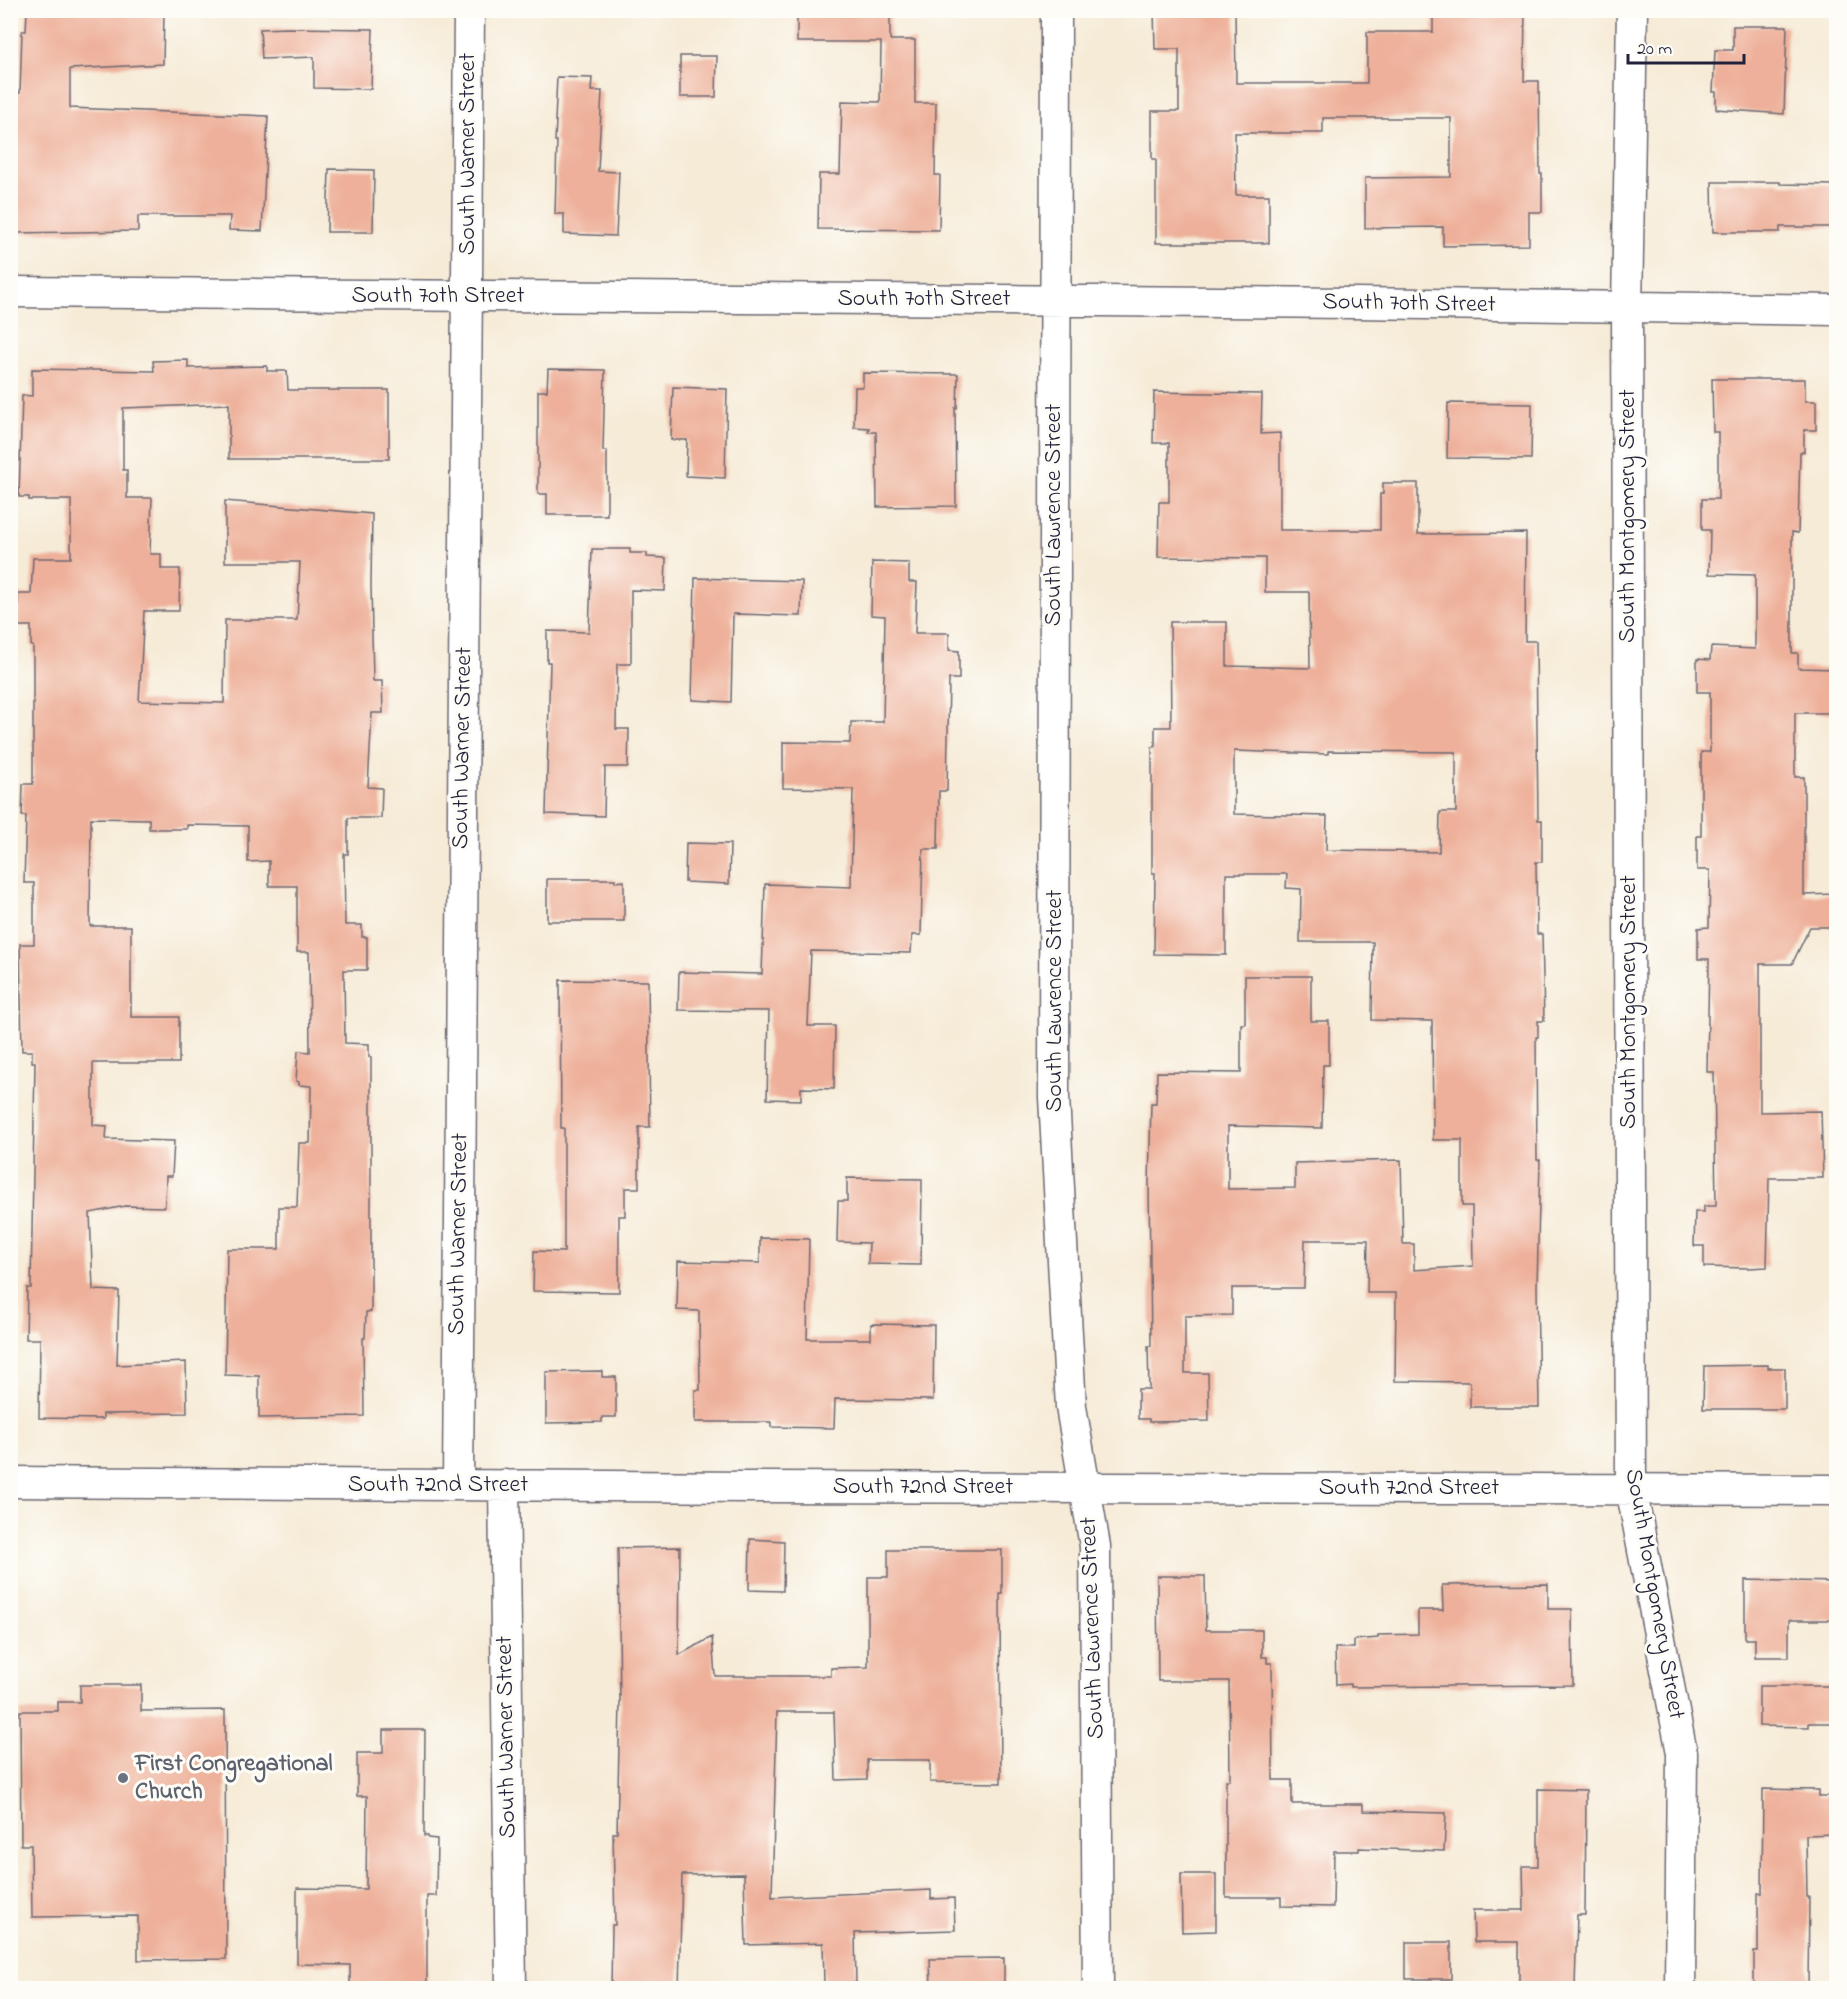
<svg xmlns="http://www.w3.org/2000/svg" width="1847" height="1999" font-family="'Indie Flower',sans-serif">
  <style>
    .building { fill: #eeb09a; fill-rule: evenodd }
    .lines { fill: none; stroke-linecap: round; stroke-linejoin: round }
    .minor-casing { stroke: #6c6872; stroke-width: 33 }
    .minor { stroke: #fff; stroke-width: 30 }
    .worship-dot { fill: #6b7280; stroke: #fdfcf7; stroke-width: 2 }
    .labels { text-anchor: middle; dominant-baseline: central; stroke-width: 6; stroke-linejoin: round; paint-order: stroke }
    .street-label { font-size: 24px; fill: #22223b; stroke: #fdfcf7 }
    .worship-label { font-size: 24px; font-weight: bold; fill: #5b616d; stroke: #fdfcf7; text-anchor: start }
  </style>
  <rect width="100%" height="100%" fill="#fdfcf7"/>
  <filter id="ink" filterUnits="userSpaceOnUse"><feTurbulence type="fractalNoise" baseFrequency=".0167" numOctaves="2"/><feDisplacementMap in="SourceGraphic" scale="12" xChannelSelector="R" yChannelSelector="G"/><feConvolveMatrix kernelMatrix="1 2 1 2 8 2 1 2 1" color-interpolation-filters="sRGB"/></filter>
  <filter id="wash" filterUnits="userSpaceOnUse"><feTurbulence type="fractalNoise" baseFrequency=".008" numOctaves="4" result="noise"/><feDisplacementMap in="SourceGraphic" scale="24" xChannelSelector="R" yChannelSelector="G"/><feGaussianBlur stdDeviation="1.35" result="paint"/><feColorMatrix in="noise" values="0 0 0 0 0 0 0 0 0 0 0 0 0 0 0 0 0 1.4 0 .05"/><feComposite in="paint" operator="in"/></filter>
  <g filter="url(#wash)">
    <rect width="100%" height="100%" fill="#f6ebd7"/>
    <g id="blocks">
      <path class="building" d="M 27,10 L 164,10 L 163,64 L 70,69 L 70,108 L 268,116 L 262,231 L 229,230 L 230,216 L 138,216 L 138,231 L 14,233 L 18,93 L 20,93 L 22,31 L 26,31 Z
        M 797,10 L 890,10 L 890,40 L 915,40 L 915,103 L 936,103 L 935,175 L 940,175 L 939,230 L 818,229 L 819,174 L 840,174 L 842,101 L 880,102 L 881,42 L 797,42 Z
        M 1154,10 L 1235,10 L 1236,83 L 1367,83 L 1367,32 L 1433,32 L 1433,10 L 1525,10 L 1524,81 L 1539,81 L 1540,174 L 1542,174 L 1542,212 L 1529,212 L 1529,245 L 1443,246 L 1443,227 L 1365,228 L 1365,178 L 1451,177 L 1451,118 L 1323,118 L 1323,133 L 1235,133 L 1236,195 L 1269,195 L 1269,243 L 1156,243 L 1156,159 L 1152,159 L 1152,111 L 1179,111 L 1179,49 L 1155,49 Z
        M 1733,26 L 1787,26 L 1784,114 L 1716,109 L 1716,92 L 1713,92 L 1715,50 L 1733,50 Z
        M 287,28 L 373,29 L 371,89 L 314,88 L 314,57 L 262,59 L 260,29 Z
        M 680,56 L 717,56 L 716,97 L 680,97 Z
        M 557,77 L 592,78 L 591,91 L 602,91 L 598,171 L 619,172 L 616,236 L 564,234 L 564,214 L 555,214 L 557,141 L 555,141 L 556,121 L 555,121 Z
        M 329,169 L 374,170 L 373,232 L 327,232 Z
        M 1712,182 L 1780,182 L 1780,184 L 1836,185 L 1836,227 L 1780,227 L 1780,232 L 1713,232 Z
        M 188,360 L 188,368 L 267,366 L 267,371 L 287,371 L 288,390 L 389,390 L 389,459 L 229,459 L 229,404 L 123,408 L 123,470 L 127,470 L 127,498 L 152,498 L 150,554 L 161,554 L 161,569 L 180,569 L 179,611 L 144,611 L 139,701 L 224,703 L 225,620 L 297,620 L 300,562 L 225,562 L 225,501 L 372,514 L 371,585 L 373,681 L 382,681 L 383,713 L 372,713 L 368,787 L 382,788 L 381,818 L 348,818 L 348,854 L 344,854 L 345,925 L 362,925 L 362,937 L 367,937 L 367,970 L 344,970 L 345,1043 L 369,1044 L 369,1057 L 371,1057 L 371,1312 L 366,1312 L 365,1338 L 363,1338 L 364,1416 L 259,1418 L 259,1376 L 225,1375 L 227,1249 L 279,1249 L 279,1207 L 297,1207 L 299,1143 L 310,1143 L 311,1086 L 299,1085 L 299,1082 L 296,1081 L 298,1051 L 310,1052 L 309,952 L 297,952 L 297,886 L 269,886 L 269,861 L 248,862 L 248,826 L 187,825 L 187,829 L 149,829 L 149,819 L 91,818 L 90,926 L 131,926 L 131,1017 L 179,1017 L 179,1063 L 93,1063 L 93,1125 L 107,1126 L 106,1139 L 174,1141 L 172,1176 L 166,1176 L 165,1207 L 125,1206 L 90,1213 L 93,1290 L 119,1291 L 117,1365 L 186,1362 L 187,1413 L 103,1414 L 103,1419 L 39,1418 L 40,1339 L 26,1339 L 27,1288 L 31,1288 L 35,1062 L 32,1062 L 32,1051 L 22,1051 L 20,944 L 34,944 L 34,883 L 24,883 L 26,816 L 22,816 L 23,784 L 33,784 L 33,646 L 31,646 L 31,626 L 18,626 L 18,594 L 31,594 L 33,558 L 71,558 L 71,500 L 29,500 L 29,497 L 19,497 L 22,395 L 32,396 L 32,369 L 154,371 L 153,361 Z
        M 548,369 L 605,370 L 603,451 L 607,451 L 607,515 L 547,515 L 547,494 L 538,494 L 538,391 L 547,391 Z
        M 863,373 L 958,374 L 957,408 L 955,408 L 956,506 L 877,507 L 876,432 L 868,432 L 869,428 L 854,427 L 855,387 L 863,387 Z
        M 1712,379 L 1805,379 L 1805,401 L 1816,401 L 1816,430 L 1804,430 L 1804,452 L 1800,452 L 1798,533 L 1792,532 L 1792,653 L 1798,653 L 1798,668 L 1836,669 L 1836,713 L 1795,713 L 1795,777 L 1804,777 L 1804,895 L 1836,894 L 1836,927 L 1810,927 L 1792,964 L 1760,964 L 1760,1112 L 1821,1111 L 1823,1178 L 1769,1178 L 1767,1267 L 1749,1268 L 1704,1267 L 1704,1246 L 1694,1246 L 1695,1212 L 1704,1212 L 1704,1206 L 1716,1206 L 1714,1072 L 1707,1072 L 1709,959 L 1698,959 L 1698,928 L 1709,927 L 1710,870 L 1697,870 L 1697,836 L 1701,836 L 1701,752 L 1710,752 L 1710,692 L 1697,692 L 1697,659 L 1710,660 L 1711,647 L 1755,649 L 1755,575 L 1709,574 L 1710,530 L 1702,530 L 1702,499 L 1718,499 L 1718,432 L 1713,432 Z
        M 673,387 L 727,389 L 725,478 L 686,476 L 687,440 L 671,440 Z
        M 1154,392 L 1262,394 L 1261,434 L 1280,433 L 1280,530 L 1380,530 L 1380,494 L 1383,494 L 1383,483 L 1418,483 L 1418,534 L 1526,533 L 1525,641 L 1536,641 L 1538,820 L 1542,820 L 1542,862 L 1536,862 L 1537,934 L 1542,934 L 1544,1021 L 1538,1021 L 1538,1037 L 1536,1037 L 1537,1160 L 1540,1160 L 1537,1287 L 1539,1407 L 1470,1407 L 1470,1382 L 1395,1381 L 1396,1293 L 1367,1293 L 1368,1240 L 1305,1240 L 1304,1288 L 1232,1288 L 1232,1315 L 1185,1316 L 1185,1373 L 1208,1373 L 1209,1421 L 1149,1422 L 1149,1419 L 1138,1419 L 1138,1389 L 1149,1389 L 1148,1346 L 1151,1346 L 1149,1183 L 1151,1103 L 1156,1103 L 1157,1072 L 1241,1073 L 1241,1024 L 1245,1024 L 1245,976 L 1311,976 L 1311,1021 L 1329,1021 L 1329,1065 L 1323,1065 L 1322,1128 L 1228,1126 L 1228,1189 L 1295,1188 L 1295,1163 L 1401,1160 L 1403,1244 L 1414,1244 L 1414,1270 L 1473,1266 L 1472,1206 L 1462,1206 L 1462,1140 L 1433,1140 L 1432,1021 L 1372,1020 L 1373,942 L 1300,942 L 1301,889 L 1286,888 L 1287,874 L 1226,874 L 1226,955 L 1154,954 L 1155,873 L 1152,873 L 1152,747 L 1155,747 L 1155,727 L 1171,727 L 1170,622 L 1227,622 L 1227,666 L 1310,668 L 1309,592 L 1265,592 L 1265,558 L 1158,557 L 1159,502 L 1169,502 L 1169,443 L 1153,443 ZM 1234,751 L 1328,754 L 1328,751 L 1456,752 L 1456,812 L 1440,812 L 1439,852 L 1326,850 L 1327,816 L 1234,814 Z
        M 1448,403 L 1532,404 L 1531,459 L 1447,458 Z
        M 592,549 L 630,549 L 630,553 L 647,553 L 647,557 L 666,558 L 665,591 L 631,590 L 631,664 L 617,664 L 616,729 L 629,729 L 628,767 L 605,767 L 604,816 L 546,814 L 550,662 L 547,662 L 547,631 L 589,632 Z
        M 872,562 L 909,563 L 909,582 L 917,582 L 915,633 L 949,633 L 949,650 L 959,651 L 959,679 L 949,679 L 947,791 L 939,791 L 938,849 L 923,849 L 921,935 L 912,935 L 911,953 L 811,951 L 808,1026 L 835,1026 L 834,1089 L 801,1088 L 801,1100 L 767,1099 L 769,1011 L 678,1010 L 679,972 L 762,974 L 765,884 L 851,887 L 853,789 L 783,788 L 783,742 L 850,743 L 851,722 L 883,722 L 885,616 L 871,615 Z
        M 695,578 L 802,581 L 801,616 L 733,614 L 731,702 L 692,700 Z
        M 686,843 L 730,844 L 729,884 L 685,882 Z
        M 547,879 L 615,879 L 615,882 L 624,881 L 624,921 L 547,921 Z
        M 560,980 L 648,981 L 650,1127 L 639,1127 L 639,1188 L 625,1188 L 625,1216 L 619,1216 L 619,1292 L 533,1291 L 534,1251 L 564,1252 L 564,1128 L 561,1128 Z
        M 847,1178 L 922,1179 L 921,1265 L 868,1264 L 869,1243 L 837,1242 L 838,1201 L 847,1201 Z
        M 760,1238 L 809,1239 L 807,1339 L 871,1339 L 871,1324 L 934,1325 L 933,1400 L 835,1399 L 834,1428 L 771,1427 L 771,1422 L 695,1422 L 695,1390 L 700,1390 L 699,1311 L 677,1310 L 678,1261 L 760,1263 Z
        M 1768,1365 L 1768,1368 L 1785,1368 L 1785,1409 L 1703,1409 L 1704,1366 Z
        M 602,1371 L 602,1377 L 616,1377 L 616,1417 L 602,1417 L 602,1422 L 546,1423 L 546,1372 Z
        M 750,1539 L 784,1541 L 783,1591 L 749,1590 Z
        M 680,1547 L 679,1655 L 712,1637 L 715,1676 L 831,1676 L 831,1668 L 868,1667 L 868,1577 L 888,1577 L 888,1550 L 1002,1550 L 1002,1594 L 1000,1594 L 1001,1783 L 930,1782 L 930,1760 L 867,1760 L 867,1779 L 836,1780 L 834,1712 L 777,1712 L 772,1897 L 931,1890 L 931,1899 L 954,1898 L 955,1930 L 855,1933 L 856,1983 L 824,1984 L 823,1943 L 746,1945 L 744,1874 L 682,1875 L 679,1989 L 611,1989 L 612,1925 L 615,1925 L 613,1833 L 617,1833 L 620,1703 L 618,1548 Z
        M 1157,1576 L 1205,1576 L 1206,1630 L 1262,1630 L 1262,1657 L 1267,1657 L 1267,1663 L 1272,1663 L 1273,1780 L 1292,1780 L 1292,1804 L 1363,1804 L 1363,1811 L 1446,1813 L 1444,1851 L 1359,1848 L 1359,1851 L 1334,1851 L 1333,1907 L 1281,1906 L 1281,1897 L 1226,1897 L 1226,1780 L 1230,1780 L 1229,1681 L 1158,1681 Z
        M 1745,1580 L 1836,1582 L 1836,1620 L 1789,1620 L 1789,1657 L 1755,1657 L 1755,1639 L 1745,1639 Z
        M 1548,1584 L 1548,1609 L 1572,1609 L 1573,1685 L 1351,1687 L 1351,1684 L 1336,1685 L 1335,1648 L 1354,1648 L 1354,1640 L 1378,1638 L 1378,1635 L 1418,1634 L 1418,1610 L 1443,1610 L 1442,1585 Z
        M 80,1685 L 141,1685 L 141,1711 L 225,1710 L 226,1959 L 138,1960 L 138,1916 L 32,1917 L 31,1845 L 21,1845 L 20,1711 L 58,1711 L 58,1702 L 80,1702 Z
        M 1759,1686 L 1836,1686 L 1836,1723 L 1809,1723 L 1809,1727 L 1759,1726 Z
        M 383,1730 L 425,1730 L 424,1836 L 428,1836 L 428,1838 L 437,1839 L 436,1896 L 427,1896 L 427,1989 L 350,1989 L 350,1965 L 297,1964 L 297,1888 L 366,1889 L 367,1796 L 357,1796 L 357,1753 L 383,1753 Z
        M 1538,1789 L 1586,1790 L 1585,1915 L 1577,1915 L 1575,1989 L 1519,1989 L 1519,1942 L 1474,1942 L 1473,1910 L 1524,1910 L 1523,1866 L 1538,1866 Z
        M 1763,1789 L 1819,1790 L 1819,1796 L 1836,1796 L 1836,1834 L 1806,1835 L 1807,1897 L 1809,1897 L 1808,1989 L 1754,1989 L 1754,1952 L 1758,1952 L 1758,1893 L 1762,1893 Z
        M 1181,1874 L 1216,1874 L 1216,1931 L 1182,1932 Z
        M 1406,1942 L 1451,1942 L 1451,1979 L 1406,1979 Z
        M 1004,1958 L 1004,1988 L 931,1989 L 930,1959 Z"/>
    </g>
  </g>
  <g filter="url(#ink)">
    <use href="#blocks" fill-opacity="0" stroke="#6c6872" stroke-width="1.5"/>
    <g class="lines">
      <defs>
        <path id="minor" d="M 1056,10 L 1054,1097 L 1071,1407 L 1095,1546 L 1098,1988
          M 1632,10 L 1627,309 L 1631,1488 L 1682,1753 L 1680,1988
          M 10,292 L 1355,303 L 1836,310
          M 10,1482 L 749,1487 L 1836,1490
          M 458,1485 L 469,10
          M 504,1485 L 511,1988"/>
      </defs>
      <use href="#minor" class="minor-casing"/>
      <use href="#minor" class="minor"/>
    </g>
  </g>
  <circle class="worship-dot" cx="123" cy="1778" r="6"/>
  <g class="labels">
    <g class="street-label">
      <text transform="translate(468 154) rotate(-90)">South Warner Street</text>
      <text x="438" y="296">South 70th Street</text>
      <text x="924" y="299">South 70th Street</text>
      <text transform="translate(1409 304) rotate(1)">South 70th Street</text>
      <text transform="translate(1054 515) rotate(-90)">South Lawrence Street</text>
      <text transform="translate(1628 516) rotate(-90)">South Montgomery Street</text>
      <text transform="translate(463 748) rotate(-89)">South Warner Street</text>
      <text transform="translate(1055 1001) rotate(-90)">South Lawrence Street</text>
      <text transform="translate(1629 1002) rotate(-90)">South Montgomery Street</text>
      <text transform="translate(459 1234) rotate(-89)">South Warner Street</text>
      <text x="438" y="1485">South 72nd Street</text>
      <text x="923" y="1487">South 72nd Street</text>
      <text x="1409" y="1488">South 72nd Street</text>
      <text transform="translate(1654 1594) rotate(80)">South Montgomery Street</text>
      <text transform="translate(1093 1628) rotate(-92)">South Lawrence Street</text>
      <text transform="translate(507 1737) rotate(-91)">South Warner Street</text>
    </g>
    <g class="worship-label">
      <text x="135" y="1764">First Congregational<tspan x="135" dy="28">Church</tspan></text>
    </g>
  </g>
  <rect width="1847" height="1999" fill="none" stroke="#fdfcf7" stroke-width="36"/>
  <path d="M1628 54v9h116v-9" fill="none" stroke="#22223b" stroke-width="3"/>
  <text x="1637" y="54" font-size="18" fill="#22223b" stroke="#fdfcf7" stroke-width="4.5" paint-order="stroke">20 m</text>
</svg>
